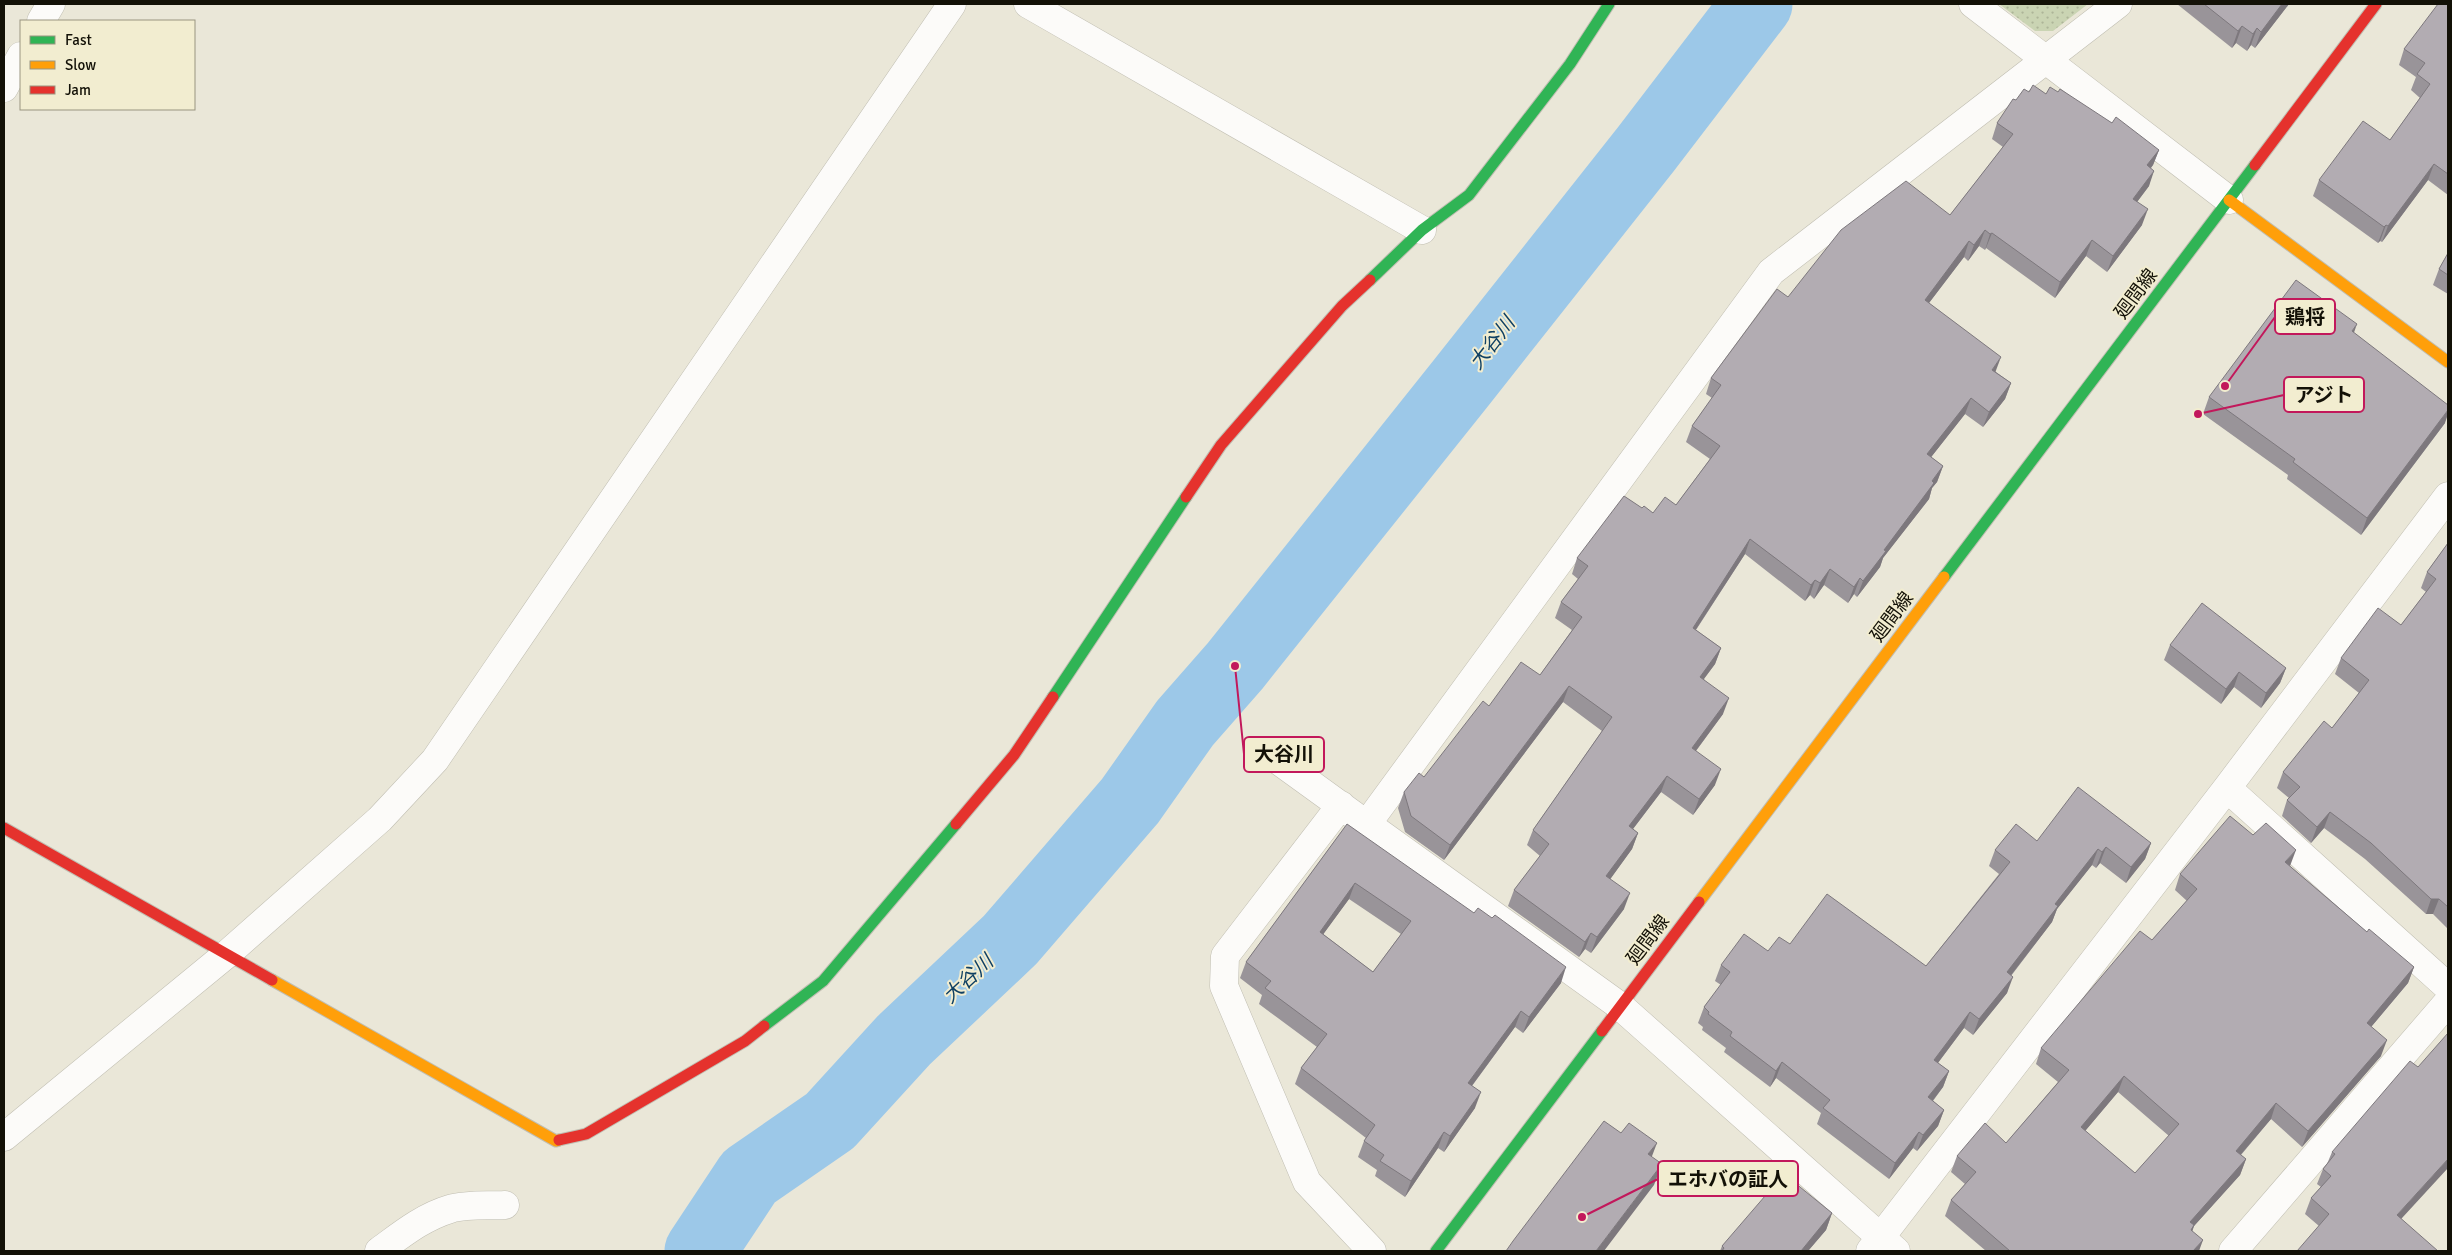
<svg xmlns="http://www.w3.org/2000/svg" width="2452" height="1255" font-family="Signika,'Noto Sans JP',sans-serif">
  <style>
    .park { fill: url(#park-dots) }
    .lines { fill: none; stroke-linecap: round; stroke-linejoin: round }
    .river { stroke: #9cc8e8; stroke-width: 71 }
    .street-casing { stroke: #c0beb2; stroke-width: 29 }
    .fast-casing { stroke: #c0beb2; stroke-width: 13 }
    .slow-casing { stroke: #c0beb2; stroke-width: 13 }
    .jam-casing { stroke: #c0beb2; stroke-width: 13 }
    .street { stroke: #fcfbf9; stroke-width: 28 }
    .fast { stroke: #30b455; stroke-width: 11 }
    .slow { stroke: #ff9f0a; stroke-width: 11 }
    .jam { stroke: #e5322d; stroke-width: 11 }
    .wall { fill: #999499; fill-rule: evenodd }
    .shaded-wall { fill: #7d787d }
    .building { fill: #b2acb2; stroke: #7d787d; fill-rule: evenodd }
    .labels { text-anchor: middle; dominant-baseline: central; stroke-width: 4; stroke-linejoin: round; paint-order: stroke }
    .street-label { font-size: 19px; fill: #131107; stroke: #f2edd0 }
    .water-label { font-size: 20px; font-style: italic; fill: #0f4063; stroke: #f2edd0 }
    .leader { fill: none; stroke: #c2185b; stroke-width: 2 }
    .callout-dot { fill: #c2185b; stroke: #f2edd0; stroke-width: 2 }
    .callout { fill: #f2edd0; stroke: #c2185b; stroke-width: 2 }
    .callout-label { font-size: 20px; text-anchor: middle; font-weight: bold; fill: #131107 }
  </style>
  <defs>
    <pattern id="park-dots" width="8" height="8" patternUnits="userSpaceOnUse" patternTransform="scale(1.25)"><rect width="8" height="8" fill="#cad4b3"/><path d="M2 2h.1M6 6h.1" fill="none" stroke="#adb598" stroke-width="1.8" stroke-linecap="round"/></pattern>
  </defs>
  <rect width="100%" height="100%" fill="#eae7d8"/>
  <path class="park" d="M 1999,4 L 2088,4 L 2053,31 L 2035,31 Z"/>
  <g class="lines">
    <path class="river" d="M 700,1251 L 749,1177 L 830,1121 L 904,1040 L 1010,940 L 1130,801 L 1185,723 L 1235,666 L 1461,383 L 1646,149 L 1757,4"/>
    <defs>
      <path id="street" d="M 1028,4 L 1422,230
        M 1973,4 L 2229,200
        M 41,21 L 51,4
        M 4,88 L 21,56
        M 1279,761 L 1355,816
        M 2227,788 L 2448,987
        M 1341,805 L 1225,956 L 1224,986 L 1307,1182 L 1372,1251
        M 4,1137 L 227,954 L 380,819 L 435,760 L 952,4
        M 379,1251 C 401,1235 423,1217 450,1209 C 467,1204 487,1206 505,1205
        M 1870,1251 L 2227,788 L 2448,496
        M 1896,1251 L 1620,1006 L 1367,824 L 1771,272 L 2118,4
        M 2233,1251 L 2448,1002"/>
      <path id="fast" d="M 1370,280 L 1422,230 L 1469,195 L 1570,64 L 1609,4
        M 1944,577 L 2255,165
        M 1053,697 L 1186,497
        M 764,1026 L 823,981 L 956,824
        M 1436,1251 L 1602,1031"/>
      <path id="slow" d="M 2229,200 L 2448,362
        M 1699,902 L 1944,577
        M 272,980 L 556,1141 L 559,1140"/>
      <path id="jam" d="M 2255,165 L 2376,4
        M 1186,497 L 1221,445 L 1342,306 L 1370,280
        M 956,824 L 1014,755 L 1053,697
        M 4,828 L 272,980
        M 1602,1031 L 1699,902
        M 559,1140 L 586,1134 L 745,1041 L 764,1026"/>
    </defs>
    <use href="#street" class="street-casing"/>
    <use href="#fast" class="fast-casing"/>
    <use href="#slow" class="slow-casing"/>
    <use href="#jam" class="jam-casing"/>
    <use href="#street" class="street"/>
    <use href="#fast" class="fast"/>
    <use href="#slow" class="slow"/>
    <use href="#jam" class="jam"/>
  </g>
  <path class="wall" d="M 2177,4 L 2289,4 L 2255,48 L 2251,45 L 2247,51 L 2236,43 L 2232,48 Z
    M 2448,4 L 2448,195 L 2428,180 L 2382,242 L 2380,241 L 2378,243 L 2313,196 L 2319,180 L 2390,140 L 2420,98 L 2411,90 L 2416,77 L 2399,65 L 2404,49 Z
    M 2029,92 L 2046,94 L 2058,92 L 2159,150 L 2153,165 L 2151,168 L 2149,186 L 2137,202 L 2142,225 L 2107,272 L 2086,256 L 2055,298 L 1986,248 L 1985,250 L 1979,246 L 1968,261 L 1964,257 L 1929,303 L 1996,372 L 2011,383 L 2005,399 L 1983,427 L 1965,414 L 1931,457 L 1943,466 L 1937,482 L 1932,488 L 1929,499 L 1883,558 L 1880,567 L 1857,597 L 1854,594 L 1848,603 L 1824,585 L 1814,599 L 1810,595 L 1805,601 L 1745,554 L 1696,630 L 1721,648 L 1715,664 L 1704,679 L 1723,714 L 1696,751 L 1715,785 L 1693,815 L 1661,792 L 1633,829 L 1638,833 L 1632,849 L 1610,879 L 1624,909 L 1591,953 L 1585,949 L 1579,957 L 1508,906 L 1514,890 L 1540,856 L 1527,845 L 1533,830 L 1602,731 L 1563,702 L 1444,860 L 1405,832 L 1398,808 L 1404,792 L 1424,777 L 1489,706 L 1540,675 L 1572,630 L 1555,618 L 1561,602 L 1578,579 L 1572,574 L 1577,558 L 1642,508 L 1653,513 L 1676,505 L 1710,459 L 1686,442 L 1692,426 L 1712,398 L 1706,394 L 1711,378 L 1788,297 L 1950,215 L 2003,147 L 1992,139 L 1997,123 L 2016,100 Z
    M 2448,253 L 2448,294 L 2433,285 L 2439,269 Z
    M 2354,333 L 2445,423 L 2361,535 L 2287,479 L 2288,475 L 2203,414 L 2209,397 Z
    M 2448,543 L 2448,929 L 2433,914 L 2426,914 L 2365,859 L 2324,828 L 2311,843 L 2282,816 L 2287,800 L 2289,798 L 2277,788 L 2283,772 L 2332,728 L 2359,693 L 2335,674 L 2341,658 L 2401,625 L 2426,592 L 2421,588 L 2427,572 Z
    M 2170,645 L 2286,668 L 2280,683 L 2261,708 L 2234,687 L 2221,704 L 2164,660 Z
    M 1347,824 L 1561,983 L 1523,1033 L 1515,1027 L 1472,1086 L 1475,1108 L 1444,1152 L 1438,1148 L 1405,1197 L 1375,1176 L 1377,1170 L 1358,1157 L 1364,1141 L 1366,1138 L 1295,1084 L 1301,1068 L 1317,1047 L 1259,1004 L 1262,995 L 1240,978 L 1246,962 ZM 1349,899 L 1401,934 L 1373,972 L 1323,934 Z
    M 2037,841 L 2151,843 L 2145,859 L 2126,883 L 2100,863 L 2096,868 L 2092,865 L 2057,909 L 2052,922 L 2011,976 L 2007,993 L 1973,1035 L 1964,1028 L 1938,1063 L 1949,1071 L 1943,1087 L 1933,1101 L 1944,1110 L 1938,1126 L 1917,1151 L 1913,1148 L 1889,1179 L 1817,1124 L 1821,1113 L 1776,1078 L 1770,1087 L 1724,1052 L 1726,1048 L 1702,1030 L 1703,1027 L 1698,1023 L 1704,1007 L 1721,985 L 1715,981 L 1721,965 L 1790,944 L 1926,966 L 1999,874 L 1989,866 L 1995,850 Z
    M 2290,866 L 2367,932 L 2414,967 L 2408,983 L 2371,1027 L 2381,1056 L 2302,1147 L 2271,1119 L 2241,1155 L 2246,1159 L 2240,1175 L 2194,1226 L 2192,1231 L 2199,1251 L 1986,1251 L 1945,1216 L 1951,1200 L 1965,1184 L 1951,1172 L 1957,1156 L 2006,1143 L 2058,1082 L 2036,1064 L 2041,1048 L 2152,940 L 2187,901 L 2175,890 L 2180,874 ZM 2118,1092 L 2169,1136 L 2135,1173 L 2085,1131 Z
    M 2332,1152 L 2448,1168 L 2319,1226 L 2305,1214 L 2311,1198 L 2321,1187 L 2317,1184 L 2323,1169 L 2327,1164 Z
    M 1832,1213 L 1826,1230 L 1808,1251 L 1720,1251 L 1722,1246 Z"/>
  <path class="shaded-wall" d="M 2282,4 L 2289,4 L 2255,48 L 2261,32 Z
    M 2242,26 L 2236,43 L 2232,48 L 2238,31 Z
    M 2257,28 L 2251,45 L 2247,51 L 2253,34 Z
    M 2159,150 L 2153,165 L 2141,180 L 2147,165 Z
    M 2434,164 L 2428,180 L 2382,242 L 2388,226 Z
    M 2154,171 L 2149,186 L 2128,214 L 2133,199 Z
    M 2148,209 L 2142,225 L 2107,272 L 2113,256 Z
    M 2386,225 L 2380,241 L 2378,243 L 2384,227 Z
    M 1985,230 L 1979,246 L 1968,261 L 1974,245 Z
    M 1992,233 L 1986,248 L 1985,250 L 1990,234 Z
    M 2092,240 L 2086,256 L 2055,298 L 2060,282 Z
    M 1969,241 L 1964,257 L 1919,316 L 1925,300 Z
    M 2357,324 L 2351,341 L 2352,331 Z
    M 2001,357 L 1995,373 L 1992,370 Z
    M 2011,383 L 2005,399 L 1983,427 L 1989,412 Z
    M 1971,398 L 1965,414 L 1921,470 L 1927,454 Z
    M 2448,410 L 2448,414 L 2445,423 L 2361,535 L 2367,518 Z
    M 1943,466 L 1937,482 L 1932,488 L 1929,499 L 1883,558 L 1880,567 L 1857,597 L 1863,581 L 1884,550 Z
    M 1750,539 L 1745,554 L 1687,643 L 1693,628 Z
    M 1830,569 L 1824,585 L 1814,599 L 1820,583 Z
    M 1860,578 L 1854,594 L 1848,603 L 1854,587 Z
    M 1815,580 L 1810,595 L 1805,601 L 1811,585 Z
    M 1721,648 L 1715,664 L 1694,692 L 1700,677 Z
    M 2286,668 L 2280,683 L 2261,708 L 2266,693 Z
    M 2239,672 L 2234,687 L 2221,704 L 2226,689 Z
    M 1569,686 L 1563,702 L 1444,860 L 1450,845 Z
    M 1729,698 L 1723,714 L 1686,764 L 1692,748 Z
    M 1721,769 L 1715,785 L 1693,815 L 1699,799 Z
    M 1667,776 L 1661,792 L 1623,842 L 1629,826 Z
    M 2330,812 L 2324,828 L 2311,843 L 2317,827 Z
    M 1638,833 L 1632,849 L 1601,892 L 1606,876 Z
    M 2151,843 L 2145,859 L 2126,883 L 2131,867 Z
    M 2106,847 L 2100,863 L 2096,868 L 2102,852 Z
    M 2098,849 L 2092,865 L 2057,909 L 2052,922 L 2001,988 L 2007,972 L 2055,904 Z
    M 2296,850 L 2290,866 L 2279,878 L 2285,862 Z
    M 1355,883 L 1349,899 L 1314,947 L 1320,932 Z
    M 1630,893 L 1624,909 L 1591,953 L 1597,937 Z
    M 2431,899 L 2439,899 L 2433,914 L 2426,914 Z
    M 1591,933 L 1585,949 L 1579,957 L 1585,942 Z
    M 1566,967 L 1561,983 L 1523,1033 L 1529,1017 Z
    M 2414,967 L 2408,983 L 2361,1039 L 2367,1023 Z
    M 2013,977 L 2007,993 L 1973,1035 L 1979,1019 Z
    M 1521,1011 L 1515,1027 L 1462,1099 L 1468,1083 Z
    M 1970,1012 L 1964,1028 L 1928,1076 L 1934,1060 Z
    M 2387,1040 L 2381,1056 L 2302,1147 L 2308,1131 Z
    M 1782,1062 L 1776,1078 L 1770,1087 L 1776,1071 Z
    M 1949,1071 L 1943,1087 L 1923,1113 L 1928,1097 Z
    M 2124,1076 L 2118,1092 L 2075,1143 L 2081,1127 Z
    M 1481,1092 L 1475,1108 L 1444,1152 L 1450,1136 Z
    M 2276,1103 L 2271,1119 L 2230,1167 L 2236,1151 Z
    M 1944,1110 L 1938,1126 L 1917,1151 L 1923,1135 Z
    M 1444,1132 L 1438,1148 L 1405,1197 L 1411,1181 Z
    M 1919,1132 L 1913,1148 L 1889,1179 L 1895,1163 Z
    M 1657,1143 L 1649,1164 L 1648,1154 Z
    M 2246,1159 L 2240,1175 L 2194,1226 L 2189,1241 L 2190,1222 Z
    M 2448,1159 L 2448,1168 L 2391,1230 L 2397,1215 Z
    M 1662,1164 L 1654,1185 L 1604,1251 L 1596,1251 Z
    M 1832,1213 L 1826,1230 L 1808,1251 L 1801,1251 Z
    M 2203,1240 L 2199,1251 L 2193,1251 Z"/>
  <path class="building" d="M 2204,4 L 2282,4 L 2261,32 L 2257,28 L 2253,34 L 2242,26 L 2238,31 Z
    M 2438,4 L 2448,4 L 2448,174 L 2434,164 L 2388,226 L 2386,225 L 2384,227 L 2319,180 L 2363,121 L 2390,140 L 2430,84 L 2417,74 L 2425,63 L 2404,49 Z
    M 2033,85 L 2046,94 L 2050,87 L 2058,92 L 2060,89 L 2112,123 L 2116,117 L 2159,150 L 2147,165 L 2154,171 L 2133,199 L 2148,209 L 2113,256 L 2092,240 L 2060,282 L 1992,233 L 1990,234 L 1985,230 L 1974,245 L 1969,241 L 1925,300 L 2001,357 L 1992,370 L 2011,383 L 1989,412 L 1971,398 L 1927,454 L 1943,466 L 1932,481 L 1934,483 L 1884,550 L 1886,551 L 1863,581 L 1860,578 L 1854,587 L 1830,569 L 1820,583 L 1815,580 L 1811,585 L 1750,539 L 1693,628 L 1721,648 L 1700,677 L 1729,698 L 1692,748 L 1721,769 L 1699,799 L 1667,776 L 1629,826 L 1638,833 L 1606,876 L 1630,893 L 1597,937 L 1591,933 L 1585,942 L 1514,890 L 1549,844 L 1533,830 L 1612,717 L 1569,686 L 1450,845 L 1411,816 L 1404,792 L 1419,773 L 1424,777 L 1483,701 L 1489,706 L 1521,662 L 1540,675 L 1582,617 L 1561,602 L 1588,566 L 1577,558 L 1624,496 L 1642,508 L 1644,506 L 1653,513 L 1665,497 L 1676,505 L 1720,446 L 1692,426 L 1721,385 L 1711,378 L 1777,289 L 1788,297 L 1841,230 L 1906,181 L 1950,215 L 2013,134 L 1997,123 L 2013,99 L 2016,100 L 2024,89 L 2029,92 Z
    M 2448,253 L 2448,275 L 2439,269 Z
    M 2296,280 L 2357,324 L 2352,331 L 2448,405 L 2448,410 L 2367,518 L 2293,462 L 2295,459 L 2209,397 Z
    M 2448,543 L 2448,907 L 2439,899 L 2431,899 L 2371,843 L 2330,812 L 2317,827 L 2287,800 L 2300,787 L 2283,772 L 2324,721 L 2332,728 L 2369,680 L 2341,658 L 2378,608 L 2401,625 L 2436,579 L 2427,572 Z
    M 2202,603 L 2286,668 L 2266,693 L 2239,672 L 2226,689 L 2170,645 Z
    M 2078,787 L 2151,843 L 2131,867 L 2106,847 L 2102,852 L 2098,849 L 2055,904 L 2058,906 L 2007,972 L 2013,977 L 1979,1019 L 1970,1012 L 1934,1060 L 1949,1071 L 1928,1097 L 1944,1110 L 1923,1135 L 1919,1132 L 1895,1163 L 1823,1108 L 1830,1100 L 1782,1062 L 1776,1071 L 1730,1036 L 1732,1032 L 1708,1014 L 1709,1012 L 1704,1007 L 1730,972 L 1721,965 L 1744,934 L 1768,951 L 1779,937 L 1790,944 L 1827,894 L 1926,966 L 2010,862 L 1995,850 L 2016,824 L 2037,841 Z
    M 2230,816 L 2253,835 L 2266,823 L 2296,850 L 2285,862 L 2367,932 L 2369,929 L 2414,967 L 2367,1023 L 2387,1040 L 2308,1131 L 2276,1103 L 2236,1151 L 2246,1159 L 2190,1222 L 2194,1225 L 2191,1230 L 2203,1240 L 2193,1251 L 2010,1251 L 1951,1200 L 1976,1172 L 1957,1156 L 1985,1123 L 2006,1143 L 2069,1070 L 2041,1048 L 2140,931 L 2152,940 L 2197,889 L 2180,874 ZM 2124,1076 L 2179,1124 L 2135,1173 L 2081,1127 Z
    M 1347,824 L 1474,913 L 1478,908 L 1492,918 L 1495,915 L 1566,967 L 1529,1017 L 1521,1011 L 1468,1083 L 1481,1092 L 1450,1136 L 1444,1132 L 1411,1181 L 1380,1161 L 1384,1155 L 1364,1141 L 1375,1125 L 1301,1068 L 1327,1034 L 1265,988 L 1271,981 L 1246,962 ZM 1355,883 L 1411,921 L 1373,972 L 1320,932 Z
    M 2448,1033 L 2448,1159 L 2397,1215 L 2438,1251 L 2297,1251 L 2329,1214 L 2311,1198 L 2331,1176 L 2323,1169 L 2335,1154 L 2332,1152 L 2410,1061 L 2418,1067 Z
    M 1604,1121 L 1621,1133 L 1629,1123 L 1657,1143 L 1648,1154 L 1662,1164 L 1596,1251 L 1506,1251 L 1513,1241 Z
    M 1784,1174 L 1832,1213 L 1801,1251 L 1722,1251 L 1724,1248 L 1722,1246 Z"/>
  <g class="labels">
    <g class="street-label">
      <text transform="translate(2136 294) rotate(-53)">廻間線</text>
      <text transform="translate(1892 617) rotate(-53)">廻間線</text>
      <text transform="translate(1648 940) rotate(-53)">廻間線</text>
    </g>
    <g class="water-label">
      <text transform="translate(1492 343) rotate(-52)">大谷川</text>
      <text transform="translate(968 979) rotate(-43)">大谷川</text>
    </g>
  </g>
  <path class="leader" d="M2225 386L2275 317M2198 414L2284 395M1235 666L1244 754M1582 1217L1658 1179"/>
  <g class="callout-dot">
    <circle cx="2225" cy="386" r="5"/>
    <circle cx="2198" cy="414" r="5"/>
    <circle cx="1235" cy="666" r="5"/>
    <circle cx="1582" cy="1217" r="5"/>
  </g>
  <g class="callout">
    <rect x="2275" y="299" width="60" height="35" rx="5"/>
    <rect x="2284" y="377" width="80" height="35" rx="5"/>
    <rect x="1244" y="737" width="80" height="35" rx="5"/>
    <rect x="1658" y="1161" width="140" height="35" rx="5"/>
  </g>
  <g class="callout-label">
    <text x="2305" y="324">鶏将</text>
    <text x="2324" y="402">アジト</text>
    <text x="1284" y="761">大谷川</text>
    <text x="1728" y="1186">エホバの証人</text>
  </g>
  <rect width="2452" height="1255" fill="none" stroke="#131107" stroke-width="10"/>
  <rect x="20" y="20" width="175" height="90" fill="#f2edd0" stroke="#999580"/>
  <rect x="30" y="36" width="25" height="8" fill="#30b455" stroke="#999580"/>
  <text x="65" y="45" font-size="15" fill="#131107">Fast</text>
  <rect x="30" y="61" width="25" height="8" fill="#ff9f0a" stroke="#999580"/>
  <text x="65" y="70" font-size="15" fill="#131107">Slow</text>
  <rect x="30" y="86" width="25" height="8" fill="#e5322d" stroke="#999580"/>
  <text x="65" y="95" font-size="15" fill="#131107">Jam</text>
</svg>
